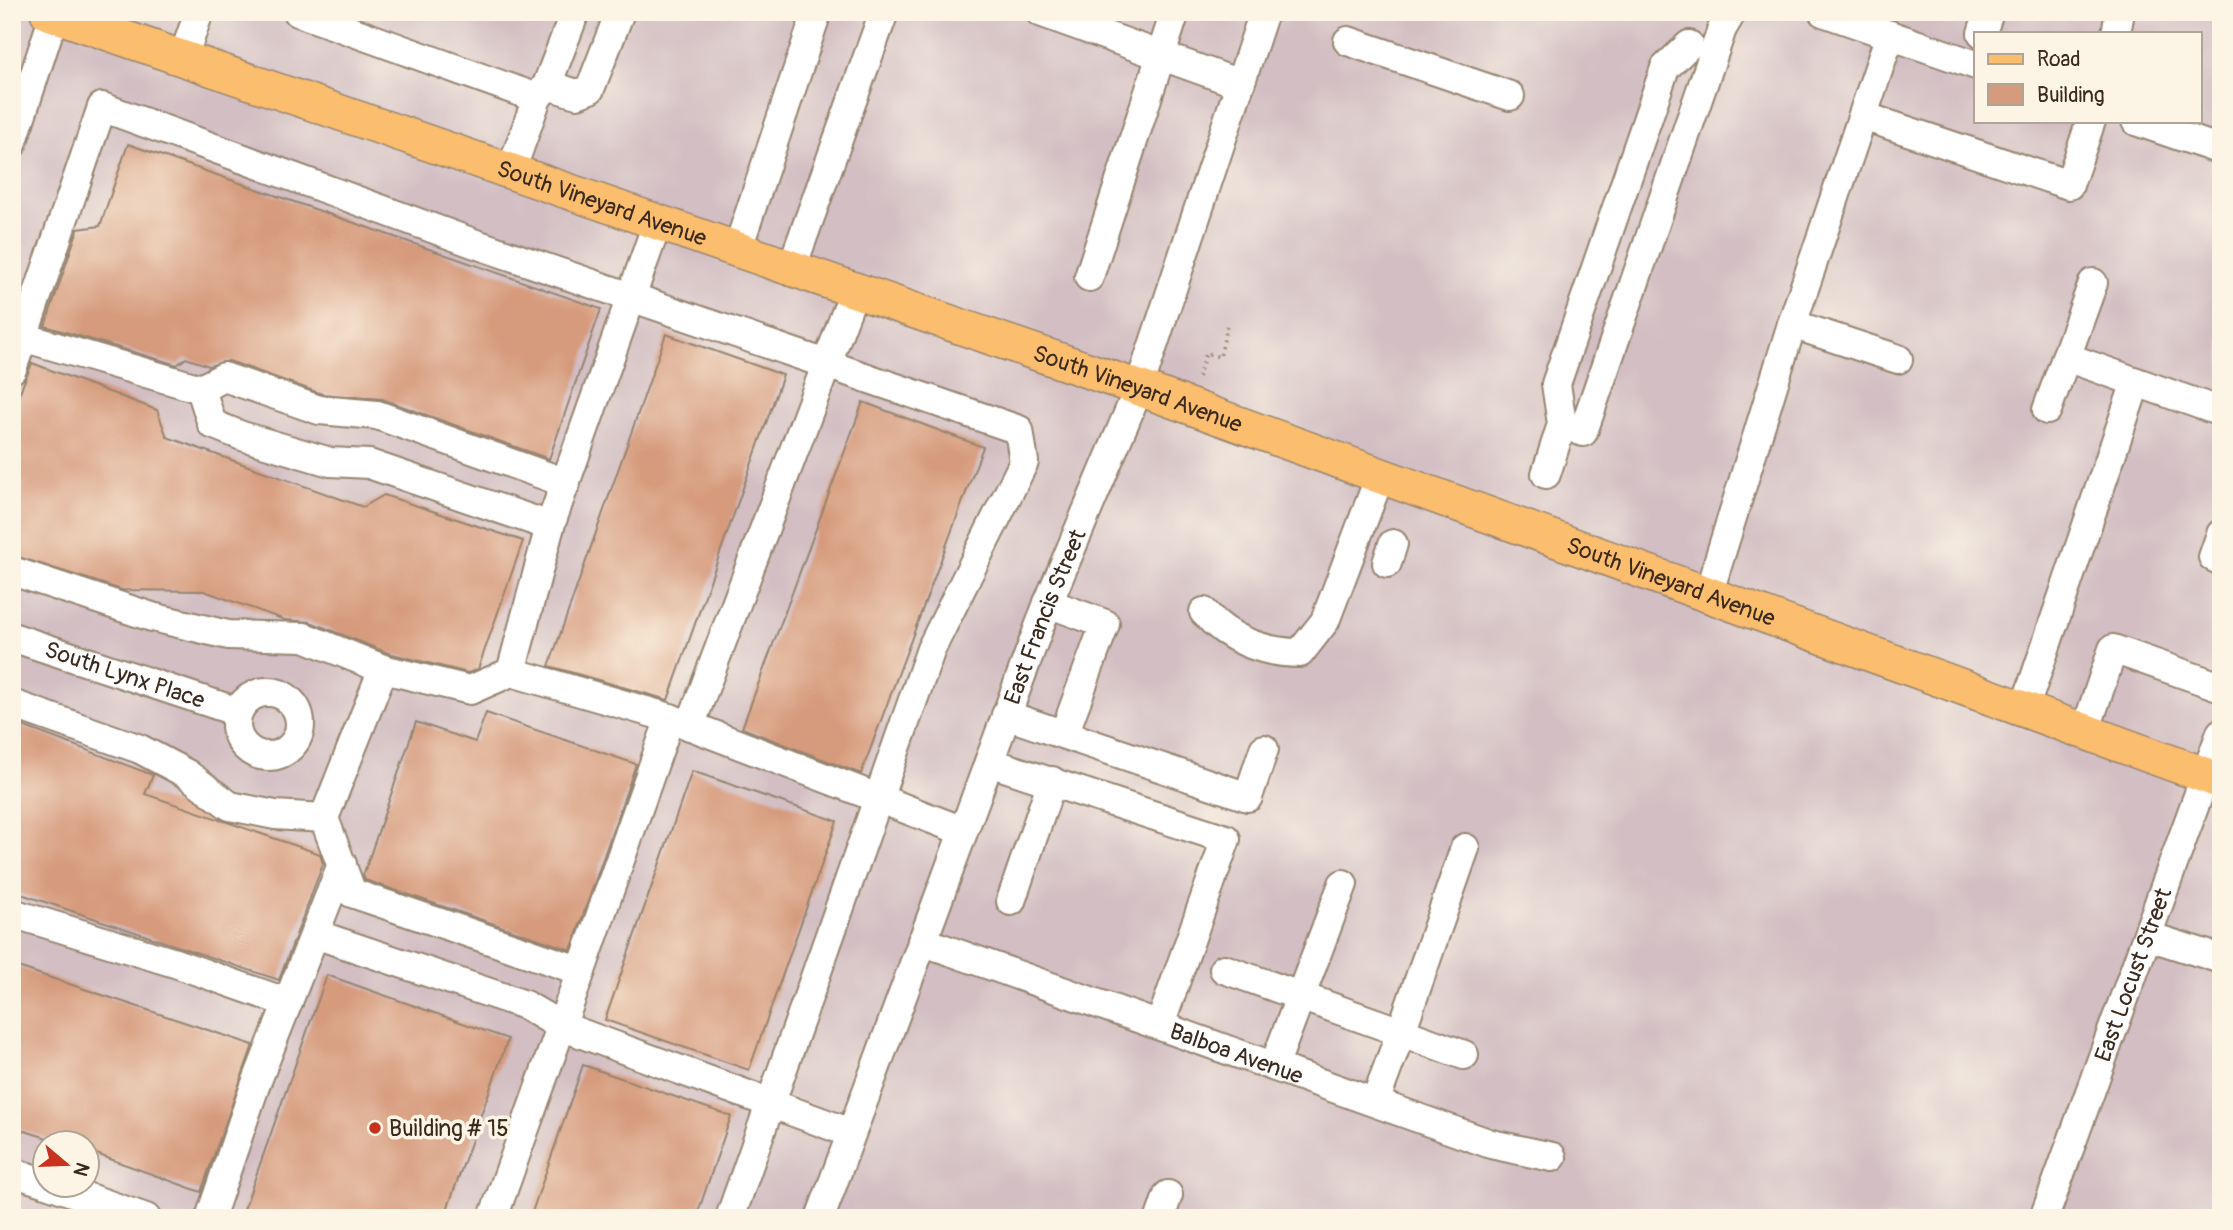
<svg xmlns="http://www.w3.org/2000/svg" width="2233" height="1230" font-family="Pangolin,sans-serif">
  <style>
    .industrial { fill: #d2bec3; fill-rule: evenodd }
    .building { fill: #d69a7c }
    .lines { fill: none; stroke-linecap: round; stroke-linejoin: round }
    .minor-casing { stroke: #96846f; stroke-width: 32 }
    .major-casing { stroke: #96846f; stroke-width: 38 }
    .path { stroke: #96846f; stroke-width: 3.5; stroke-dasharray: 2 5; stroke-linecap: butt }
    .minor { stroke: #fff; stroke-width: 28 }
    .major { stroke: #fbbd6e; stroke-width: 35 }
    .poi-dot { fill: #c8321e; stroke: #fcf5e5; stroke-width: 2.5 }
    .labels { text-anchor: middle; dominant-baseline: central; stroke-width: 7; stroke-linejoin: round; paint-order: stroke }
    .street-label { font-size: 23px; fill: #3b2a1e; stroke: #fcf5e5 }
    .poi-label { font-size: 23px; fill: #3b2a1e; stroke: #fcf5e5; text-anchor: start }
  </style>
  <rect width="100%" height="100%" fill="#fcf5e5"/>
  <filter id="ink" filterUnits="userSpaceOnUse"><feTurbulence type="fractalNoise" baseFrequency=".0143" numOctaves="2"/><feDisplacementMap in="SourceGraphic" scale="14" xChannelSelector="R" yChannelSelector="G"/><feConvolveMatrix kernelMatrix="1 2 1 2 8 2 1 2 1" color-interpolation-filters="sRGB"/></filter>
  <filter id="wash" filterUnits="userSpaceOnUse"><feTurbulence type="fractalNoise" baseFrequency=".00686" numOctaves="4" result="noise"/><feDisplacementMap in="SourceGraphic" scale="28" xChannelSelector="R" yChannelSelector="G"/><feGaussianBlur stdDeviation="1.57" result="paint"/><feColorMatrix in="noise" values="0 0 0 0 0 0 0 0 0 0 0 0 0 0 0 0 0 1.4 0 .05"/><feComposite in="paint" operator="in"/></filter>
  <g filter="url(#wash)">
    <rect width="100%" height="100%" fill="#f1dfc0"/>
    <path class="industrial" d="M 12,12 L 2221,12 L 2221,1218 L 12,1218 ZM 1976,33 L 2200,33 L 2200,121 L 1976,121 ZM 46,1142 L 88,1142 L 88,1184 L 46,1184 Z"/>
    <g id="blocks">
      <path class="building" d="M 128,144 L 601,309 L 549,459 L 382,399 L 322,394 L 229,361 L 209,366 L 186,358 L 177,365 L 45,326 L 78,229 L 100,226 Z
        M 666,334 L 783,375 L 668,700 L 549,666 Z
        M 32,363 L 157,410 L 167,437 L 363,507 L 384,495 L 523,541 L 478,669 L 468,673 L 388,653 L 310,622 L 285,620 L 204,591 L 122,590 L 12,555 L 12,411 Z
        M 863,402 L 983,447 L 861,774 L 742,728 Z
        M 486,713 L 636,764 L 571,950 L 365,880 L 363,876 L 416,722 L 475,742 Z
        M 12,722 L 153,775 L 145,794 L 320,854 L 323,864 L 279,980 L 12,891 Z
        M 692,771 L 837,821 L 749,1070 L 605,1020 Z
        M 12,965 L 253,1045 L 201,1192 L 88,1151 L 88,1143 L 63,1143 L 12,1127 Z
        M 327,975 L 508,1039 L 444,1218 L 241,1218 Z
        M 583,1065 L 731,1116 L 696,1218 L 530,1218 Z"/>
    </g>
  </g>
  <g filter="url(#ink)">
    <use href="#blocks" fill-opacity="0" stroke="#96846f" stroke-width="2"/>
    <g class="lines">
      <defs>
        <g id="minor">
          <path d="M 298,12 L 537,98 L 511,171"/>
          <path d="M 1040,12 L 1240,84"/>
          <path d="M 1823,12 L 1976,65"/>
          <path d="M 1982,33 L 1989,12"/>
          <path d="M 2116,33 L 2120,12"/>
          <path d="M 1890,35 L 1792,324 L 1898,359"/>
          <path d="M 1348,41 L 1510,96"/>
          <path d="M 183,58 L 199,12"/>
          <path d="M 547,85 L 577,94 L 590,89 L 620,12"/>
          <path d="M 537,98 L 547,85 L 575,12"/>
          <path d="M 1863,116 L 2069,185 L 2091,121"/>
          <path d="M 2136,121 L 2221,150"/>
          <path d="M 12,144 L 55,12"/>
          <path d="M 658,221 L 550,526 L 511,672 L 670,718 L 963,831"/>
          <path d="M 738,248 L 817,12"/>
          <path d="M 792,267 L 884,12"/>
          <path d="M 1089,277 L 1175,12"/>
          <path d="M 12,334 L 201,389 L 224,377 L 319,410 L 377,415 L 566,483"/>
          <path d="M 2066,357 L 2221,412"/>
          <path d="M 12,369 L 102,107 L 473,243 L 1019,430 L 1024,462 L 931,649 L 730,1218"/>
          <path d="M 201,389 L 212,424 L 242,436 L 330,462 L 369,464 L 550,526"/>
          <path d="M 2047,410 L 2093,283"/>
          <path d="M 1562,424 L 1583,432 L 1722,29 L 1732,12"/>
          <path d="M 1546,474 L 1562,424 L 1556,384 L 1665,68 L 1689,45"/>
          <path d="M 2221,534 L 2213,557 L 2221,561"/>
          <path d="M 1387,563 L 1393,544"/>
          <path d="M 12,571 L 152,617 L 228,635 L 304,637 L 383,669 L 324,818 L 352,893 L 581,971 L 493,1218"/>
          <path d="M 1708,595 L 1792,324"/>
          <path d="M 1048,603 L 1105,624 L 1064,734"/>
          <path d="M 1204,612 C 1228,639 1263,653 1300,653 L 1325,621 L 1380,476"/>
          <path id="s1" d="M 12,637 L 238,712"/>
          <path d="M 383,669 L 470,690 L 511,672"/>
          <circle cx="268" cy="724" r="32"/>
          <path d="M 12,704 L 140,749 L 187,774 L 230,806 L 275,815 L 324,818"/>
          <path d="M 2024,710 L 2136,382"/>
          <path d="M 1006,715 L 1248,797 L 1264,749"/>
          <path d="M 690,726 L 855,289"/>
          <path d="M 2085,732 L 2113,649 L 2221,687"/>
          <path d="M 989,762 L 1226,839 L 1160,1025"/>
          <path d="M 1011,901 L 1052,781"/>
          <path d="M 12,913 L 175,963 L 288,1003"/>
          <path d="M 315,934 L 525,1005 L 561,1026 L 851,1133"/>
          <path d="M 2148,936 L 2221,959"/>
          <path id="s2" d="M 922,941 L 1491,1144 L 1552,1157"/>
          <path d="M 1224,969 L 1401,1032 L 1375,1102"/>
          <path d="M 581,971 L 670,718"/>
          <path d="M 1464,1055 L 1401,1032 L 1465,848"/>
          <path d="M 1274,1066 L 1343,884"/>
          <path d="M 12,1172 L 46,1183"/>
          <path d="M 49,1184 L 146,1218"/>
          <path d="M 210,1218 L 255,1086 L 342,864"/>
          <path id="s3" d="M 820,1218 L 1048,603 L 1139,388 L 1264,12"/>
          <path d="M 1160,1218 L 1168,1195"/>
          <path id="s4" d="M 2044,1218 L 2221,733"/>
        </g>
        <g id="major">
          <path id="s5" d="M 48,12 L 1139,388 L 2221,781"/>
        </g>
      </defs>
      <use href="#minor" class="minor-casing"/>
      <use href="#major" class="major-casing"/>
      <path class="path" d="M 1198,377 L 1206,353 L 1220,357 L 1227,326"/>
      <use href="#minor" class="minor"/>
      <use href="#major" class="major"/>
    </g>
  </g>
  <circle class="poi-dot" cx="375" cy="1128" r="7"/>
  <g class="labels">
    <g class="street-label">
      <text stroke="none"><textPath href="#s5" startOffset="586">South Vineyard Avenue</textPath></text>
      <text stroke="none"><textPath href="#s5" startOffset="1153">South Vineyard Avenue</textPath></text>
      <text stroke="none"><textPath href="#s5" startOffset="1720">South Vineyard Avenue</textPath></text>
      <text stroke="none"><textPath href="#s3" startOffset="642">East Francis Street</textPath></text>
      <text stroke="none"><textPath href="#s1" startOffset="119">South Lynx Place</textPath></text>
      <text stroke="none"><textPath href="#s4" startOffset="259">East Locust Street</textPath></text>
      <text stroke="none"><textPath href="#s2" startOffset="334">Balboa Avenue</textPath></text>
    </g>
    <g class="poi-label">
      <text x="389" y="1128">Building # 15</text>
    </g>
  </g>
  <rect width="2233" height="1230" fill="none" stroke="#fcf5e5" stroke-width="42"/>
  <rect x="1974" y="32" width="228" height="91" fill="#fcf5e5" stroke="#afa495" stroke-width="2"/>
  <rect x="1988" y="54" width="35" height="10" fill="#fbbd6e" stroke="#afa495" stroke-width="2"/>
  <text x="2037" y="66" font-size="21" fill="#3b2a1e">Road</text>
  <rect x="1988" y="84" width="35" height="21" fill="#d69a7c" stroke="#afa495" stroke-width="2"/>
  <text x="2037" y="102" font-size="21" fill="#3b2a1e">Building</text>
  <g transform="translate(66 1164) rotate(109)"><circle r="33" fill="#fcf5e5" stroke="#afa495" stroke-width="2"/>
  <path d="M0-5L12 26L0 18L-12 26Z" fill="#c8321e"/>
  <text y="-10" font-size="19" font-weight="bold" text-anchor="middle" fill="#3b2a1e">N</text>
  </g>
</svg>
